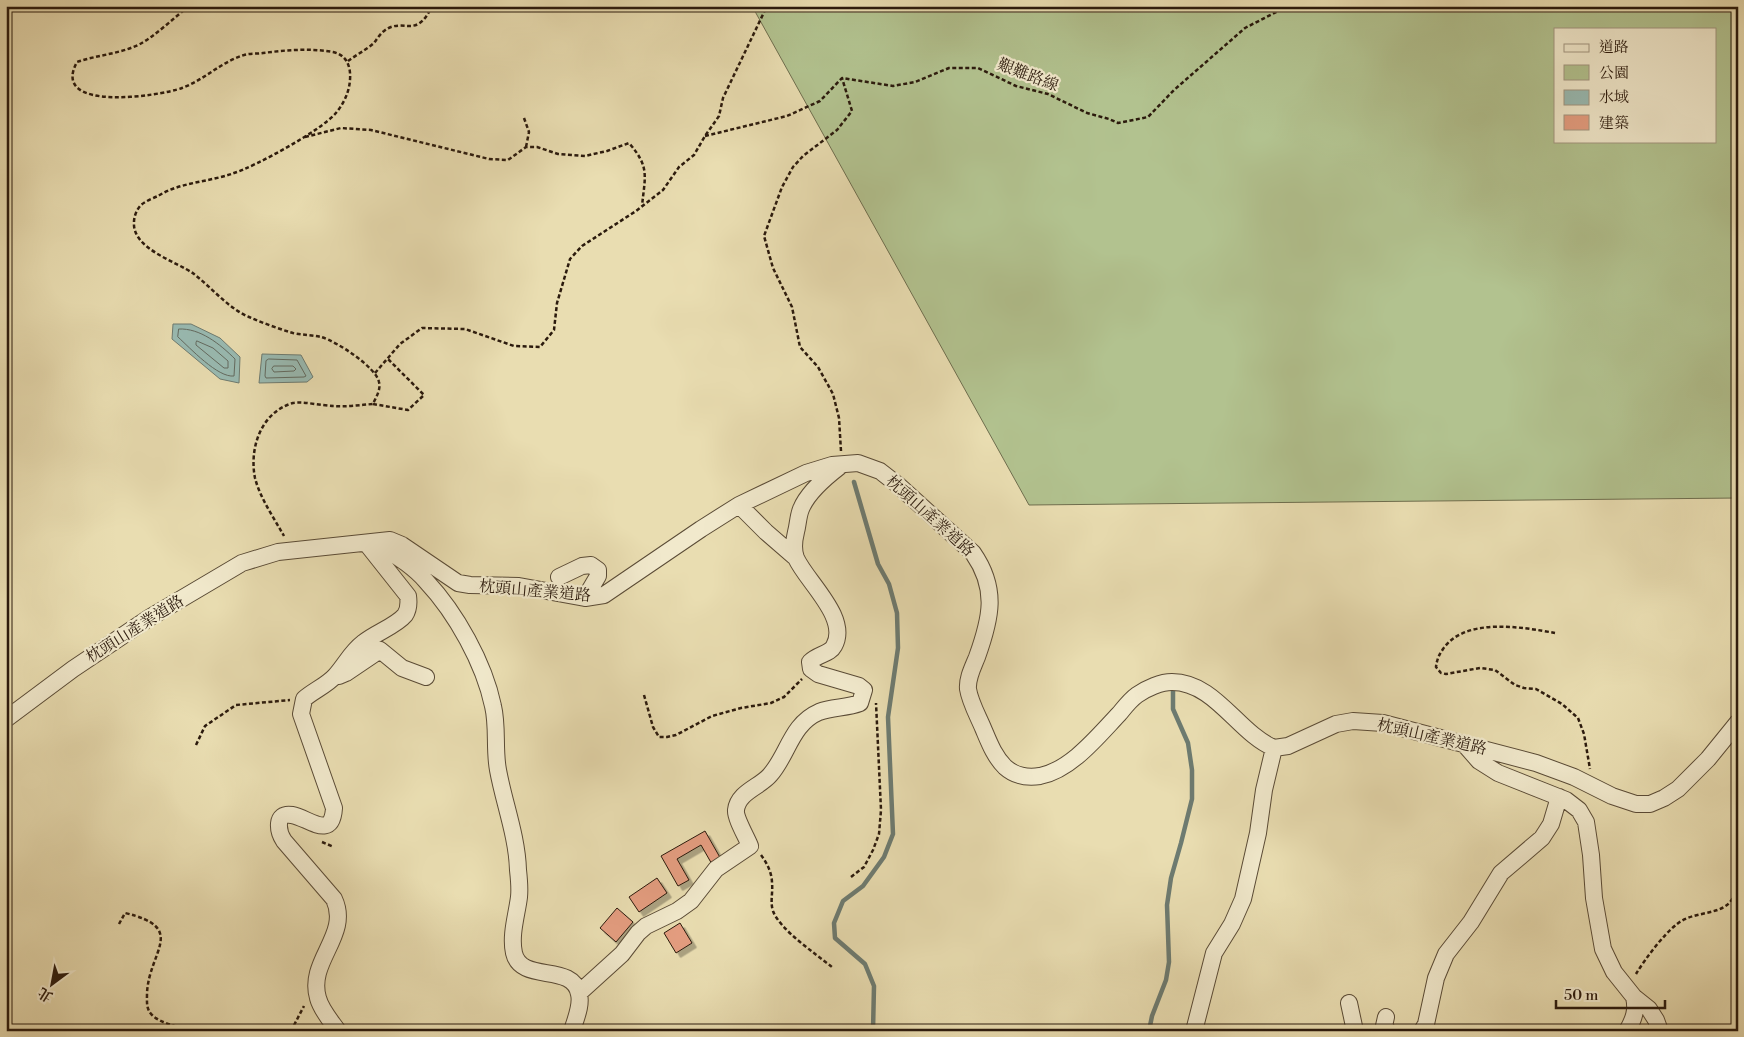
<svg xmlns="http://www.w3.org/2000/svg" width="1744" height="1037" font-family="'Libre Bodoni','Noto Serif TC',serif">
  <style>
    .green { fill: #b2c28f; stroke: #6e6e4e; fill-rule: evenodd }
    .water { fill: #99bbb3; stroke: #6d7b71 }
    .lines { fill: none; stroke-linecap: round; stroke-linejoin: round }
    .shore { stroke: #626a60; stroke-width: 1 }
    .stream { stroke: #6d7b71; stroke-width: 4.5 }
    .building { fill: #e49d80; stroke: #2b1a0d; filter: url(#shadow) }
    .street-casing { stroke: #5a4b36; stroke-width: 18 }
    .path { stroke: #2b1a0d; stroke-width: 2.5; stroke-dasharray: 4 2.5; stroke-linecap: butt }
    .street { stroke: #f1e9cc; stroke-width: 16 }
    .labels { text-anchor: middle; dominant-baseline: central; stroke-width: 4.5; stroke-linejoin: round; paint-order: stroke }
    .street-label { font-size: 16px; fill: #2b1a0d; stroke: #f1e9cc }
  </style>
  <defs>
    <filter id="shadow"><feDropShadow dx="4.5" dy="4.5" stdDeviation="0" flood-color="#0004"/></filter>
  </defs>
  <rect width="100%" height="100%" fill="#e9ddb1"/>
  <filter id="stains"><feTurbulence type="fractalNoise" baseFrequency=".004" numOctaves="4"/><feColorMatrix values="0 0 0 0 .2 0 0 0 0 .09 0 0 0 0 .02 0 0 0 .5 -.17"/></filter>
  <radialGradient id="worn" r=".72"><stop offset=".6" stop-color="#630" stop-opacity="0"/><stop offset="1" stop-color="#630" stop-opacity=".3"/></radialGradient>
  <path class="green" d="M 752,6 L 1738,6 L 1738,498 L 1029,505 ZM 1555,29 L 1715,29 L 1715,141 L 1555,141 Z"/>
  <path class="water" d="M 173,324 L 191,324 L 220,338 L 240,357 L 239,383 L 220,379 L 172,339 Z
    M 262,354 L 301,355 L 313,377 L 307,382 L 259,383 Z"/>
  <g class="lines">
    <path class="shore" d="M 179,329 C 200,328 220,344 235,359 L 234,376 C 218,378 190,348 178,337 Z
      M 197,341 L 213,348 L 228,361 L 228,368 L 224,368 L 196,345 L 196,343 Z
      M 269,359 L 297,360 L 306,376 L 304,377 L 266,378 L 265,376 L 266,361 Z
      M 274,366 L 293,366 L 296,369 L 294,371 L 274,372 L 272,369 Z"/>
    <path class="stream" d="M 854,482 L 878,564 L 889,584 L 897,613 L 898,648 L 888,717 L 893,834 L 884,857 L 863,886 L 843,901 L 834,923 L 835,938 L 865,964 L 874,986 L 873,1031
      M 1149,1031 L 1152,1016 L 1166,980 L 1169,962 L 1167,905 L 1171,878 L 1181,843 L 1192,799 L 1192,770 L 1188,743 L 1173,709 L 1173,690"/>
  </g>
  <path class="building" d="M 705,831 L 722,861 L 713,866 L 701,845 L 677,859 L 689,880 L 678,886 L 661,856 Z
    M 657,878 L 667,893 L 639,912 L 629,897 Z
    M 617,908 L 633,922 L 616,942 L 600,928 Z
    M 680,923 L 692,943 L 676,953 L 664,933 Z"/>
  <g class="lines">
    <defs>
      <path id="street" d="M 739,505 L 766,532 L 796,558
        M 375,542 C 393,554 412,565 426,581 C 456,613 484,663 493,706 C 498,727 494,749 498,770 C 504,803 517,836 518,870 C 519,879 520,888 519,897 C 517,914 510,935 514,953 C 521,984 573,962 579,994 C 582,1006 575,1020 572,1031
        M 559,577 L 582,566 L 591,565 L 598,570 L 598,576 L 585,598
        M 339,676 L 346,673 L 380,650 L 402,668 L 426,677
        M 6,719 L 73,669 L 149,618 L 242,563 L 278,552 L 390,540 L 402,545 L 458,583 L 470,585 L 519,586 L 585,598 L 604,595 L 701,529 L 739,505 L 806,473 L 832,465 L 858,463 L 880,471 L 898,485 L 973,553 C 998,589 991,618 977,657 C 973,667 967,678 968,689 C 970,702 978,716 983,728 C 989,742 994,756 1005,767 C 1015,776 1027,778 1040,776 C 1071,770 1098,736 1119,714 C 1124,708 1130,700 1137,695 C 1147,688 1161,682 1172,682 C 1215,682 1238,733 1274,748 L 1288,746 L 1336,724 L 1353,721 L 1383,723 L 1536,763 L 1574,777 L 1612,796 L 1636,804 L 1650,804 L 1664,798 L 1678,789 L 1708,759 L 1738,722
        M 1465,745 L 1479,761 L 1498,773 L 1566,800 L 1579,810 L 1586,822 L 1591,855 L 1594,898 L 1603,949 L 1614,972 L 1634,997 L 1649,1009 L 1656,1020 L 1660,1031
        M 579,993 L 622,954 L 638,933 L 646,926 L 677,911 L 691,901 L 716,869 L 750,846 C 747,838 735,818 736,810 C 738,792 760,787 770,775 C 788,755 791,724 819,712 C 832,707 847,708 860,703 L 864,690 L 859,686 L 818,674 L 811,669 L 810,662 C 818,654 830,654 834,646 C 850,618 806,581 796,558 C 793,550 794,540 796,532 C 798,525 798,516 801,509 C 807,494 826,477 839,467
        M 1349,1003 L 1355,1031
        M 1386,1017 L 1384,1026 L 1388,1031
        M 338,1031 C 331,1021 321,1010 318,998 C 307,961 351,935 334,899 L 284,841 C 278,832 274,812 292,815 C 309,818 332,841 334,808 L 301,714 L 304,699 C 313,691 327,685 335,676 C 345,665 351,652 363,643 C 375,633 396,626 405,615 C 409,609 409,603 408,596 L 366,543
        M 1194,1031 L 1214,953 L 1232,924 L 1243,899 L 1258,833 L 1264,790 L 1274,748
        M 1422,1031 L 1426,1024 L 1436,978 L 1446,954 L 1471,922 L 1501,873 L 1542,838 L 1551,824 L 1559,797
        M 1627,1031 C 1634,1019 1637,1010 1634,997"/>
    </defs>
    <use href="#street" class="street-casing"/>
    <path class="path" d="M 189,6 C 175,17 155,36 140,44 C 120,54 97,55 77,62 C 49,113 160,96 182,88 C 204,80 221,62 244,55 C 250,53 257,54 263,53 C 286,50 310,48 333,52 C 347,55 351,67 350,80 C 349,93 343,105 335,114 C 320,131 256,166 234,173 C 210,182 180,182 158,196 C 153,198 146,201 141,205 C 137,209 134,216 134,222 C 132,249 176,261 194,274 C 212,288 228,308 249,317 C 263,323 279,329 293,333 C 303,335 312,335 321,337 C 336,341 376,367 379,382 C 381,390 376,397 373,404 C 360,405 347,407 334,406 C 323,406 303,401 293,403 C 261,412 249,448 255,478 C 260,498 274,518 284,536
      M 348,61 C 356,55 366,50 374,43 C 377,39 380,34 384,31 C 403,16 416,41 432,6
      M 524,118 L 529,132 L 526,147
      M 705,136 L 787,116 L 820,101 L 842,78 L 893,86 L 915,82 L 949,68 L 978,68 L 1016,86 L 1048,94 L 1087,113 L 1109,119 L 1118,123 L 1148,117 L 1174,90 L 1245,28 L 1288,6
      M 305,137 L 341,128 L 371,130 L 489,159 L 508,160 L 526,147 L 537,147 L 558,154 L 585,156 L 607,151 L 629,143 C 650,167 645,176 642,206
      M 375,373 L 400,344 L 422,328 L 465,329 L 514,346 L 540,347 L 554,330 L 557,303 L 570,259 L 582,246 L 636,211 L 663,190 L 679,167 L 694,155 L 705,136 L 719,116 L 723,98 L 767,6
      M 373,404 L 408,410 L 424,395 L 388,359
      M 841,451 L 839,418 L 833,394 L 818,367 L 800,347 L 792,307 L 773,268 L 764,236 L 782,187 L 793,167 L 803,156 L 837,130 L 852,111 L 842,78
      M 1555,633 C 1522,627 1465,617 1443,649 C 1439,655 1437,659 1436,667 L 1441,673 L 1446,674 L 1480,668 L 1495,670 L 1515,685 L 1524,688 L 1536,689 L 1562,704 L 1578,718 L 1584,734 L 1590,769
      M 644,695 L 653,727 L 659,737 L 667,737 L 676,735 L 712,716 L 741,708 L 771,703 L 784,697 L 802,679
      M 196,745 L 205,726 L 236,705 L 290,700
      M 322,842 L 334,847
      M 761,855 C 767,863 772,873 772,883 C 773,893 770,902 773,911 C 780,930 816,954 832,967
      M 851,877 L 864,867 L 873,850 L 879,834 L 881,810 L 876,703
      M 119,924 L 125,913 C 188,928 149,951 147,993 C 147,1002 146,1009 152,1015 C 161,1024 180,1027 192,1031
      M 1636,974 C 1645,959 1663,935 1677,924 C 1692,912 1714,915 1727,905 C 1732,901 1735,894 1738,889
      M 291,1031 L 304,1006"/>
    <use href="#street" class="street"/>
  </g>
  <g class="labels">
    <g class="street-label">
      <text transform="translate(1028 75) rotate(21)">艱難路線</text>
      <text transform="translate(930 516) rotate(42)">枕頭山產業道路</text>
      <text transform="translate(535 591) rotate(5)">枕頭山產業道路</text>
      <text transform="translate(135 629) rotate(-32)">枕頭山產業道路</text>
      <text transform="translate(1432 737) rotate(13)">枕頭山產業道路</text>
    </g>
  </g>
  <rect width="1744" height="1037" fill="none" stroke="#e9ddb1" stroke-width="25"/>
  <rect x="8" y="8" width="1729" height="1022" fill="none" stroke="#2b1a0d" stroke-width="2.5"/>
  <rect x="12" y="12" width="1719" height="1012" fill="none" stroke="#2b1a0d"/>
  <rect x="1554" y="28" width="162" height="115" fill="#f1e9cc" stroke="#a29680"/>
  <rect x="1564" y="44" width="25" height="8" fill="#f1e9cc" stroke="#a29680"/>
  <text x="1599" y="52" font-size="15" fill="#2b1a0d">道路</text>
  <rect x="1564" y="65" width="25" height="15" fill="#b2c28f" stroke="#a29680"/>
  <text x="1599" y="78" font-size="15" fill="#2b1a0d">公園</text>
  <rect x="1564" y="90" width="25" height="15" fill="#99bbb3" stroke="#a29680"/>
  <text x="1599" y="102" font-size="15" fill="#2b1a0d">水域</text>
  <rect x="1564" y="115" width="25" height="15" fill="#e49d80" stroke="#a29680"/>
  <text x="1599" y="128" font-size="15" fill="#2b1a0d">建築</text>
  <g transform="translate(52 984) rotate(212)" stroke="#f1e9cc" stroke-width="4" paint-order="stroke">
  <path d="M0-4L9 19L0 12L-9 19Z" fill="#2b1a0d"/>
  <text y="-8" font-size="14" font-weight="bold" text-anchor="middle" fill="#2b1a0d">北</text>
  </g>
  <path d="M1556 1000v8h109v-8" fill="none" stroke="#2b1a0d" stroke-width="2.5"/>
  <text x="1564" y="1000" font-size="15" fill="#2b1a0d" stroke="#f1e9cc" stroke-width="4" paint-order="stroke">50 m</text>
  <rect width="100%" height="100%" filter="url(#stains)"/>
  <rect width="100%" height="100%" fill="url(#worn)"/>
</svg>
